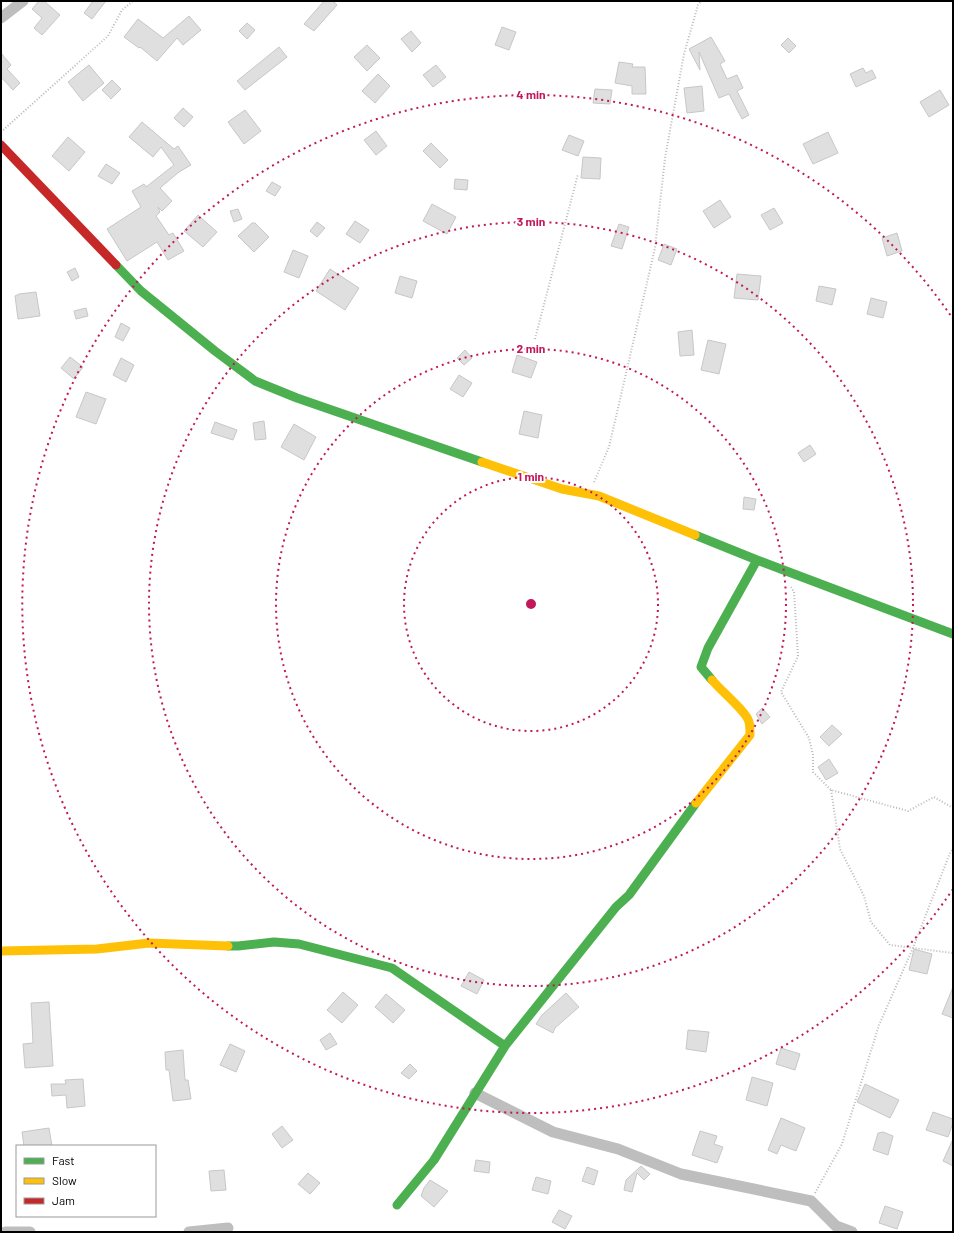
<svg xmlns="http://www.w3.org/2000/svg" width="954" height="1233" font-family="Barlow,sans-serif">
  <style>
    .building { fill: #dfdfdf; stroke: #c7c7c7 }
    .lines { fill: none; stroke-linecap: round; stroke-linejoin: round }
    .path { stroke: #b9b9b9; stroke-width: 2; stroke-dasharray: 1 2; stroke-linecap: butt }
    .street { stroke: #bebebe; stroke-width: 11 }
    .fast { stroke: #4caf50; stroke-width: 9 }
    .slow { stroke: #ffc107; stroke-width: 9 }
    .jam { stroke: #c62828; stroke-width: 9 }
    .ring { fill: none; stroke: #c2185b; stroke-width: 2; stroke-dasharray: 2 4 }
    .centre { fill: #c2185b; stroke: #fff; stroke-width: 2 }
    .ring-label { font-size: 12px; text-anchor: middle; font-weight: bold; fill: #c2185b; stroke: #fff; stroke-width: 4; stroke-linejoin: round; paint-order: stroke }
  </style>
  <rect width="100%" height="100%" fill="#fff"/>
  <path class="building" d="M 39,1 L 44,1 L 60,15 L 42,35 L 34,28 L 42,18 L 32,9 Z
    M 93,1 L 106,1 L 92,19 L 84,13 Z
    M 324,1 L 333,1 L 337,5 L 314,31 L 304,24 Z
    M 189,16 L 201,30 L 183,45 L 177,38 L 157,61 L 140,47 L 139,48 L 124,37 L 138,19 L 163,38 Z
    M 247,23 L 255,30 L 247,39 L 239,31 Z
    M 502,27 L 516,32 L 509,50 L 495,45 Z
    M 411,31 L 421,43 L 412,52 L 401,39 Z
    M 711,37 L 725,61 L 720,64 L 727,79 L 737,75 L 743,88 L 737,91 L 749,115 L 742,119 L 729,94 L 719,98 L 699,52 L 700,70 L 689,49 Z
    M 788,38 L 796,46 L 789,53 L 781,45 Z
    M 367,45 L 380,58 L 367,71 L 354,57 Z
    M 279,47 L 287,57 L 245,90 L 237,81 Z
    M 1,53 L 11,65 L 7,69 L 20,83 L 13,90 L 1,77 Z
    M 619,62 L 633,64 L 632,67 L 645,67 L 646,94 L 632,94 L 632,86 L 615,83 Z
    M 89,65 L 104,83 L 83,101 L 68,82 Z
    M 436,65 L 446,77 L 433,87 L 423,75 Z
    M 863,68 L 866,73 L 872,70 L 876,78 L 856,87 L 850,74 Z
    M 378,74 L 390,86 L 375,103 L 362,91 Z
    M 112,80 L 121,89 L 111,99 L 102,90 Z
    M 702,86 L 704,111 L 687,113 L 684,88 Z
    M 595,89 L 612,90 L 610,104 L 593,103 Z
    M 940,90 L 949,105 L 929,117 L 920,102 Z
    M 183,108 L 193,117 L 184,127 L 174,118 Z
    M 245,110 L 261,131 L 244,144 L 228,122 Z
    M 142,122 L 174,149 L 178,146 L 191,165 L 179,172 L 160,188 L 172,201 L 162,211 L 158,207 L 160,212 L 156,216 L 169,235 L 173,233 L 184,251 L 168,260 L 157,242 L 127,261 L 107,229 L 141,207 L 132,191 L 144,184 L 146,187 L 174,165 L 161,147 L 153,157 L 129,137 Z
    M 376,131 L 387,146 L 376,155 L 364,140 Z
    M 828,132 L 838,153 L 813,164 L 803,144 Z
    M 569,135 L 584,141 L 578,156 L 562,150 Z
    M 68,137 L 85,152 L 69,171 L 52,156 Z
    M 431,143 L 448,160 L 440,168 L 423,151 Z
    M 583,157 L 601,158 L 600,179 L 581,178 Z
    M 106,164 L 120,173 L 112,184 L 98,176 Z
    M 455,179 L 468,180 L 467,190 L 454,189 Z
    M 272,182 L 281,187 L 275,196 L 266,191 Z
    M 720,200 L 731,217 L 714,228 L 703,211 Z
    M 432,204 L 456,217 L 447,234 L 423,221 Z
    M 774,208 L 783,223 L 770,230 L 761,215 Z
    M 238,209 L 242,219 L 234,222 L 230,211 Z
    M 198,215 L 217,232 L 203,247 L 184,231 Z
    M 355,221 L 369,230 L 360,243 L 346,234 Z
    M 317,222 L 325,228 L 317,237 L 310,231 Z
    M 252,223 L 255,223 L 269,237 L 254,252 L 238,236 Z
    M 619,224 L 629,227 L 622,249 L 611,246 Z
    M 897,233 L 902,251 L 887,256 L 882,238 Z
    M 664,244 L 677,249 L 671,265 L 658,260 Z
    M 293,250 L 308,256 L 299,278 L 284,272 Z
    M 75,268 L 79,277 L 72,281 L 67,272 Z
    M 330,269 L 359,288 L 345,310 L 316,291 Z
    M 737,274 L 761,276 L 758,300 L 734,298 Z
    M 400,276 L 417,281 L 412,298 L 395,293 Z
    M 819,286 L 836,289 L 832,305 L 816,301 Z
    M 36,292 L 40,316 L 18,319 L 15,296 L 19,294 Z
    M 871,298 L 887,302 L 883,318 L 867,314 Z
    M 86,308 L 88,316 L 76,319 L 74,311 Z
    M 121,323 L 130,328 L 123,341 L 115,337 Z
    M 692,330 L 694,355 L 680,356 L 678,332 Z
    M 708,340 L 726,344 L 719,374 L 701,370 Z
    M 465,350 L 472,358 L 464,365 L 457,358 Z
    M 517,355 L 537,362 L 531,378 L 512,372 Z
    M 70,357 L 83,367 L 74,379 L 61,368 Z
    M 121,358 L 134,365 L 126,382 L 113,375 Z
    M 459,375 L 472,383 L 463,397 L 450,389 Z
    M 86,392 L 106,399 L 96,424 L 76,417 Z
    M 524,411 L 542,415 L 538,438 L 519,434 Z
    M 264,421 L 266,439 L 255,440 L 253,423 Z
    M 215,422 L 237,430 L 233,440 L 211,433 Z
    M 294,424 L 316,437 L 304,460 L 281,447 Z
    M 810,445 L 816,454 L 804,462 L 798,453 Z
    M 744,497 L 756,499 L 754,510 L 743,509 Z
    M 762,708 L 770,717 L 762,724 L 756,714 Z
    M 832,725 L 842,734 L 829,746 L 820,737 Z
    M 829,759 L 838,773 L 826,780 L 818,767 Z
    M 914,949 L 932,954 L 927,974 L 909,970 Z
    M 469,972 L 484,980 L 477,994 L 461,986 Z
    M 953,987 L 953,1018 L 942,1014 Z
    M 343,992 L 358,1005 L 342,1023 L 327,1010 Z
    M 566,993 L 579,1007 L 555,1028 L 553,1033 L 536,1024 L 542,1015 Z
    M 386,994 L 405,1010 L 393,1023 L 375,1007 Z
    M 49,1002 L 53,1066 L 25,1068 L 23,1044 L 33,1043 L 31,1003 Z
    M 688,1030 L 709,1032 L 706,1052 L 686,1049 Z
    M 330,1033 L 337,1044 L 326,1050 L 320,1040 Z
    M 230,1044 L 245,1051 L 236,1072 L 220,1065 Z
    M 781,1048 L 800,1054 L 795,1070 L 776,1064 Z
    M 183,1050 L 185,1080 L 188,1080 L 191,1099 L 173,1101 L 169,1070 L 166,1070 L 165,1052 Z
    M 410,1064 L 417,1071 L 409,1079 L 401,1073 Z
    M 752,1077 L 773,1083 L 767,1106 L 746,1100 Z
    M 83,1079 L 85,1106 L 67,1108 L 66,1095 L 52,1096 L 51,1084 L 66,1084 L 65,1080 Z
    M 865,1084 L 899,1100 L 890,1118 L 857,1102 Z
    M 933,1112 L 953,1119 L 953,1123 L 948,1137 L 926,1130 Z
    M 781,1118 L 805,1128 L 796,1151 L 781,1145 L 777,1154 L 768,1150 Z
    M 282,1126 L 293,1140 L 282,1148 L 272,1134 Z
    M 49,1128 L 52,1146 L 24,1146 L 22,1132 Z
    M 700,1131 L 717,1136 L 714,1144 L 723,1147 L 717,1163 L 692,1155 Z
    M 883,1132 L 893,1136 L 888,1155 L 873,1150 L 878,1133 Z
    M 953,1139 L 953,1166 L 943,1161 Z
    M 476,1160 L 490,1162 L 489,1173 L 474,1171 Z
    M 641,1166 L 650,1174 L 644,1180 L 637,1173 L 632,1192 L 624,1190 L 626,1180 Z
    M 587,1167 L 598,1171 L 594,1185 L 582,1181 Z
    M 224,1170 L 226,1190 L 211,1191 L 209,1171 Z
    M 308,1173 L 320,1183 L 310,1194 L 298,1184 Z
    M 536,1177 L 551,1181 L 548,1194 L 532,1190 Z
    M 430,1180 L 448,1191 L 434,1207 L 421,1196 L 424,1188 Z
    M 885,1206 L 903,1212 L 897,1229 L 879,1223 Z
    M 559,1210 L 572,1216 L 565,1229 L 552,1222 Z"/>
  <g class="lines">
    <path class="path" d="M 1,132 L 108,36 L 122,10 L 133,1
      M 535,339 L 578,174
      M 594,482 L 609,447 L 655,248 L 665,158 L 684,54 L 698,5 L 701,1
      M 791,587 L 794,592 L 798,656 L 781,692 L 809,738 L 813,755 L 813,772 L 831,790 L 908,811 L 934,797 L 953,808
      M 831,790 L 840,849 L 864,896 L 871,922 L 890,945 L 953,953
      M 815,1193 L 842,1144 L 879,1025 L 913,948 L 950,853 L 953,849"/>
    <path class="street" d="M 1,18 L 23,1
      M 475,1093 L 553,1132 L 618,1149 L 681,1174 L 811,1201 L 836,1226 L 852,1232
      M 5,1232 L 30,1232
      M 189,1232 L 228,1228"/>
    <path class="fast" d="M 116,265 L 141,291 L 215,351 L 255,381 L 297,398 L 482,462
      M 695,535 L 757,560 L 953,634
      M 712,680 L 701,667 L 708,648 L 757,560
      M 228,946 L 238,946 L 274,942 L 299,944 L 392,968 L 505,1046
      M 397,1205 L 434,1160 L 505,1046 L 616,907 L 629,895 L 696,803"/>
    <path class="slow" d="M 482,462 L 562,489 L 599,496 L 695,535
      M 696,803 L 750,735 C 750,731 750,726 749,722 C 747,712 721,691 712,680
      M 1,951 L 97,949 L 149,943 L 228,946"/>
    <path class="jam" d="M 1,145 L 116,265"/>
  </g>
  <g class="ring">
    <circle cx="531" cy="604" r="127"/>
    <circle cx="531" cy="604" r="255"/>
    <circle cx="531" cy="604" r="382"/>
    <path d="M953 889A509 509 0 1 1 953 319"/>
  </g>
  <circle cx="531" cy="604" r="6" class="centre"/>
  <g class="ring-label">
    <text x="531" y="99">4 min</text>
    <text x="531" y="226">3 min</text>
    <text x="531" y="353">2 min</text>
    <text x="531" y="481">1 min</text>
  </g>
  <rect width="954" height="1233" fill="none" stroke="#000000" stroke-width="4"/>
  <rect x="16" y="1145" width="140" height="72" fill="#ffffff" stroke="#999999"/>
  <rect x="24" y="1158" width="20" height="6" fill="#4caf50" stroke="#999999"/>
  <text x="52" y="1165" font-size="12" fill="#000000">Fast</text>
  <rect x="24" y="1178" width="20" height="6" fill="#ffc107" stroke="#999999"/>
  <text x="52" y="1185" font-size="12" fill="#000000">Slow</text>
  <rect x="24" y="1198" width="20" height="6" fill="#c62828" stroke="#999999"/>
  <text x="52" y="1205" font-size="12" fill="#000000">Jam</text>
</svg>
